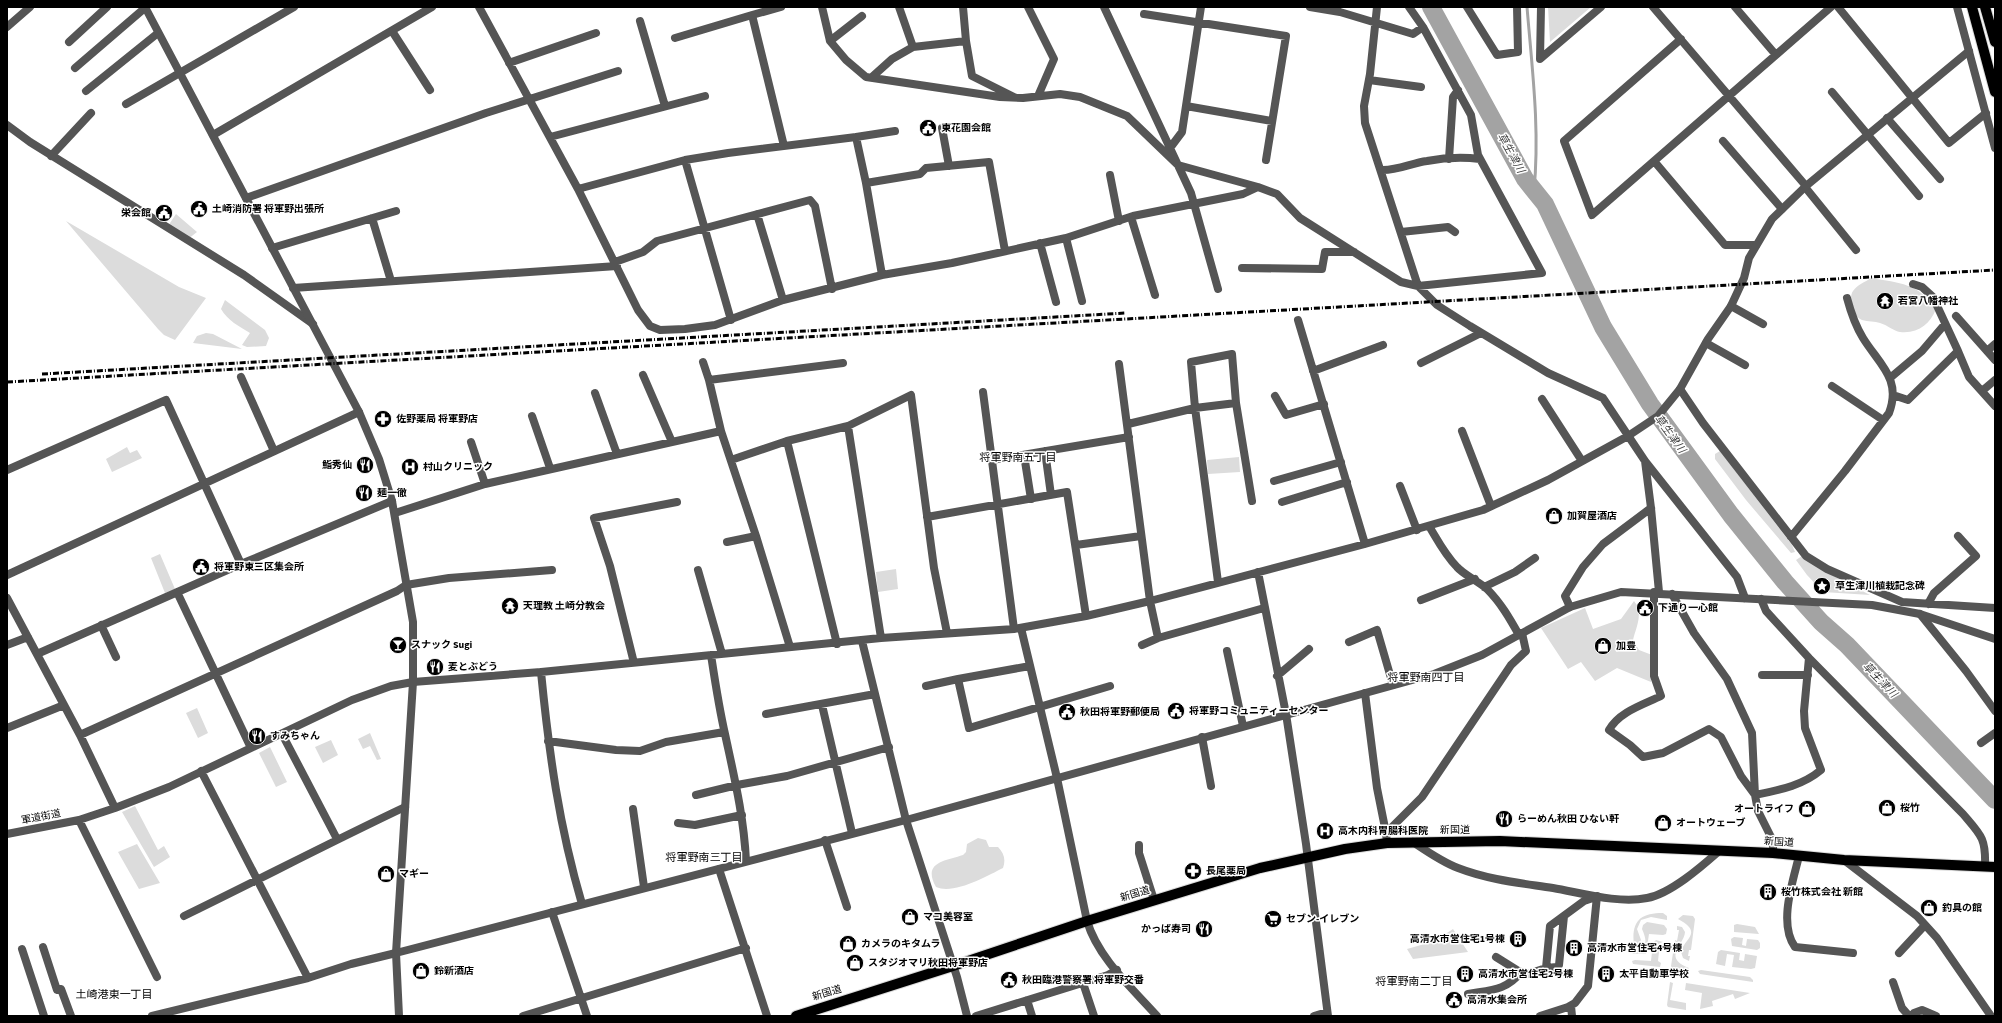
<svg xmlns="http://www.w3.org/2000/svg" width="2002" height="1023" font-family="'Source Sans 3','Noto Sans JP',sans-serif">
  <style>
    .green { fill: #dcdcdc }
    .lines { fill: none; stroke-linecap: round; stroke-linejoin: round }
    .stream { stroke: #a3a3a3; stroke-width: 3 }
    .river { stroke: #a3a3a3; stroke-width: 18 }
    .primary-casing { stroke: #dbdbdb; stroke-width: 12 }
    .minor { stroke: #555; stroke-width: 8 }
    .tertiary { stroke: #555; stroke-width: 8 }
    .primary { stroke: #000; stroke-width: 10 }
    .rail { stroke: #000; stroke-width: 3; stroke-dasharray: 6 2 1 2; stroke-linecap: butt }
    .labels { text-anchor: middle; dominant-baseline: central; stroke-width: 3; stroke-linejoin: round; paint-order: stroke }
    .poi-label { font-size: 10px; font-weight: bold; fill: #000; stroke: #fff; text-anchor: start }
    .street-label { font-size: 10px; fill: #000; stroke: #fff }
    .water-label { font-size: 11px; font-style: italic; fill: #444; stroke: #fff }
    .neighbourhood-label { font-size: 11px; fill: #000; stroke: #fff }
  </style>
  <rect width="100%" height="100%" fill="#fff"/>
  <path class="green" d="M 1548,7 L 1591,7 L 1550,42 Z
    M 176,214 L 197,232 L 188,239 L 168,226 Z
    M 66,221 L 179,287 L 206,298 L 175,340 L 164,335 L 158,329 Z
    M 1871,278 C 1900,283 1918,283 1936,309 C 1930,324 1918,334 1900,332 C 1894,331 1887,325 1880,323 C 1875,321 1868,322 1862,320 C 1853,317 1848,298 1853,291 C 1857,285 1865,282 1871,278 Z
    M 225,300 L 265,330 L 269,338 L 266,346 L 247,347 L 242,345 L 250,333 C 239,326 228,321 221,309 Z
    M 206,333 L 213,334 L 242,349 L 193,343 L 197,336 Z
    M 127,447 L 130,453 L 137,450 L 142,458 L 112,472 L 106,459 Z
    M 1720,451 L 1792,545 L 1795,552 L 1791,553 L 1746,500 L 1715,459 L 1715,454 Z
    M 1239,457 L 1240,472 L 1208,474 L 1207,460 Z
    M 160,554 L 175,589 L 165,593 L 151,558 Z
    M 1802,556 L 1824,571 L 1870,595 L 1823,592 L 1807,575 L 1796,560 Z
    M 896,569 L 898,589 L 878,592 L 876,572 Z
    M 1634,601 C 1644,613 1636,627 1633,640 L 1639,650 L 1652,655 L 1651,682 L 1617,668 L 1595,681 L 1581,662 L 1568,669 L 1541,628 L 1585,608 L 1593,629 L 1621,619 Z
    M 197,708 L 208,733 L 198,738 L 186,713 Z
    M 370,733 L 381,759 L 377,760 L 370,746 L 363,749 L 358,739 Z
    M 331,740 L 338,755 L 323,763 L 315,747 Z
    M 270,747 L 287,782 L 276,787 L 259,753 Z
    M 135,806 L 158,850 L 164,846 L 170,857 L 154,867 L 122,812 Z
    M 978,838 L 986,840 L 989,847 L 998,847 C 1004,853 1006,860 1003,868 C 987,876 954,895 936,887 C 922,862 945,861 963,855 L 966,852 L 967,844 Z
    M 137,844 L 160,883 L 139,889 L 118,852 Z
    M 1663,913 L 1667,916 L 1667,920 L 1651,917 L 1641,920 L 1637,929 L 1641,940 L 1638,945 L 1634,946 C 1631,921 1640,913 1663,913 Z
    M 1683,915 L 1693,916 L 1695,919 L 1691,950 L 1689,950 L 1688,956 L 1690,956 L 1689,961 L 1683,958 L 1681,952 C 1684,938 1704,933 1678,919 Z
    M 1647,922 L 1664,925 L 1667,929 L 1666,934 L 1663,935 L 1649,934 L 1646,954 L 1633,954 L 1632,952 C 1647,947 1648,943 1642,929 L 1643,925 Z
    M 1737,924 L 1755,927 L 1759,934 L 1734,932 L 1734,925 Z
    M 1677,926 L 1682,927 L 1685,932 C 1685,944 1661,957 1689,968 L 1685,972 L 1673,970 L 1671,966 L 1675,940 L 1677,941 L 1679,930 L 1677,930 Z
    M 1453,929 L 1468,952 L 1413,959 L 1407,949 L 1435,941 Z
    M 1734,937 L 1743,938 L 1742,945 L 1746,946 L 1747,939 L 1758,940 L 1760,943 L 1760,948 L 1757,950 L 1732,946 L 1731,939 Z
    M 1656,940 L 1663,942 L 1660,943 L 1658,961 L 1661,963 L 1660,967 L 1633,964 L 1632,961 L 1635,960 L 1651,961 L 1653,943 Z
    M 1721,950 L 1740,953 L 1739,960 L 1744,961 L 1745,954 L 1757,956 L 1755,968 L 1751,969 L 1732,967 L 1734,955 L 1727,954 L 1725,966 L 1716,964 L 1718,952 Z
    M 1701,970 L 1750,977 L 1753,980 L 1753,982 L 1700,974 L 1698,971 Z
    M 1670,982 L 1673,983 L 1670,1000 L 1686,1003 L 1686,1010 L 1668,1007 L 1667,1005 Z
    M 1686,983 L 1750,993 L 1735,999 L 1733,994 L 1712,1001 L 1713,1006 L 1700,1009 L 1702,993 L 1685,990 Z"/>
  <g class="lines">
    <path class="stream" d="M 1527,7 C 1532,68 1540,129 1534,190"/>
    <path class="river" d="M 1431,7 L 1525,179 L 1545,204 L 1603,327 L 1650,404 L 1731,515 L 1785,582 L 1821,622 L 1847,645 L 1995,800"/>
    <defs>
      <path id="primary" d="M 1972,7 L 1995,92
        M 1985,7 L 1995,42
        M 796,1016 L 953,966 L 1087,921 L 1260,868 L 1345,849 L 1387,843 L 1500,841 L 1773,853 L 1844,860 L 1995,867"/>
    </defs>
    <use href="#primary" class="primary-casing"/>
    <path class="minor" d="M 479,7 L 578,189 L 638,310 L 650,326 L 660,330 L 685,329 L 715,325 L 783,300 L 882,275 L 952,263 L 1066,238 L 1133,216 L 1243,194 L 1258,187 L 1277,194 L 1300,218 L 1401,282 L 1418,286 L 1542,273 L 1478,155 L 1471,115 L 1423,27 L 1409,7
      M 781,7 L 752,15 L 784,146
      M 822,7 L 830,41 L 846,60 L 866,77 L 1000,97 L 1023,98 L 1060,94 L 1080,97 L 1127,116 L 1178,165 L 1258,187
      M 899,7 L 913,47
      M 963,7 L 966,41 L 972,76 L 1014,97
      M 1028,7 L 1054,59 L 1038,96
      M 1104,7 L 1191,193 L 1218,289
      M 1310,7 L 1340,12 L 1413,34 L 1423,27
      M 1377,7 L 1370,74 L 1364,106 L 1365,123 L 1418,286 L 1437,305 L 1470,326 L 1548,373 L 1603,398 L 1645,461 L 1651,508 L 1659,592
      M 1467,7 L 1497,55 L 1518,52 L 1517,7
      M 1541,7 L 1540,59 L 1601,7
      M 1653,7 L 1806,186
      M 1735,7 L 1776,55
      M 1838,7 L 1949,143 L 1986,113
      M 1957,7 L 1995,148
      M 1144,14 L 1286,36 L 1266,160
      M 640,21 L 665,106
      M 7,27 L 30,7
      M 392,31 L 430,90
      M 675,38 L 752,15
      M 1681,39 L 1564,141 L 1592,215 L 1831,7
      M 830,41 L 862,16
      M 69,42 L 107,7
      M 509,63 L 596,33
      M 75,68 L 146,7
      M 872,77 L 892,59 L 913,47 L 966,41
      M 1369,80 L 1421,87
      M 86,91 L 158,33
      M 1832,92 L 1919,196
      M 126,104 L 294,7
      M 1186,106 L 1272,121
      M 1887,118 L 1940,179
      M 7,125 L 30,142 L 244,275 L 313,324
      M 942,128 L 949,166
      M 213,135 L 432,7
      M 550,137 L 705,96
      M 856,137 L 895,131
      M 1723,141 L 1782,209
      M 1170,148 L 1182,132 L 1201,7
      M 51,156 L 91,113
      M 1449,159 L 1453,97 L 1458,90
      M 685,160 L 731,320
      M 1654,161 L 1725,245 L 1756,245
      M 1381,170 C 1397,171 1411,163 1427,161 C 1443,158 1463,157 1480,159
      M 1110,175 L 1119,221
      M 866,183 L 920,174 L 926,168 L 989,162 L 1005,251
      M 1805,187 L 1856,250
      M 578,189 L 685,160 L 728,153 L 856,137 L 866,183 L 882,275
      M 246,198 L 486,113 L 618,71
      M 757,214 L 783,300
      M 1131,217 L 1155,295
      M 372,218 L 391,281
      M 1401,232 L 1448,227 L 1455,232
      M 1066,238 L 1082,301
      M 1040,243 L 1056,302
      M 272,248 L 396,211
      M 615,262 L 643,252 L 657,241 L 810,200 L 815,206 L 832,289
      M 1242,268 L 1322,269 L 1325,252 L 1354,252
      M 293,288 L 617,266
      M 1731,306 L 1763,324
      M 1956,316 L 1995,360
      M 1298,320 L 1365,544
      M 1706,343 L 1745,365
      M 1958,351 L 1969,377 L 1995,406
      M 1987,351 L 1995,344
      M 703,362 L 709,380 L 721,431 L 756,536 L 790,647
      M 1421,363 L 1481,333
      M 1119,364 L 1150,601 L 1158,638 L 1264,608
      M 1313,371 L 1383,345
      M 643,375 L 672,442
      M 241,377 L 274,451
      M 1890,378 L 1922,351 L 1945,324
      M 709,380 L 843,363
      M 1832,386 L 1883,420
      M 1680,389 L 1703,423 L 1806,556 L 1827,569 L 1902,602 L 1995,608
      M 1982,391 L 1995,380
      M 983,392 L 1014,629
      M 595,393 L 617,454
      M 1893,395 L 1908,400 L 1958,351 L 1933,297 L 1922,287 L 1913,284
      M 1275,396 L 1286,415 L 1324,404
      M 1542,399 L 1582,461
      M 532,416 L 550,468
      M 1128,424 L 1195,408 L 1236,403 L 1252,501
      M 848,426 L 881,638
      M 1462,431 L 1491,506
      M 787,441 L 837,644
      M 471,442 L 485,484
      M 1045,451 L 1051,495
      M 1024,455 L 1031,499
      M 731,460 L 787,441 L 848,426 L 911,395 L 934,568 L 947,633
      M 992,460 L 1129,437
      M 1645,461 L 1737,577 L 1745,598
      M 7,470 L 166,400 L 241,564
      M 1274,481 L 1341,462
      M 1400,486 L 1417,530
      M 1282,502 L 1347,482
      M 395,513 L 485,484 L 721,431
      M 927,517 L 1067,492 L 1086,616
      M 1429,526 C 1438,541 1445,555 1457,567 C 1464,575 1478,581 1487,589 C 1501,603 1510,619 1519,635
      M 1791,537 L 1845,471 L 1889,413 C 1902,379 1879,364 1863,338 C 1855,325 1851,313 1847,298
      M 727,542 L 756,536
      M 1076,545 L 1141,536
      M 698,570 L 722,654
      M 1258,572 L 1286,714 L 1306,844 L 1328,1016
      M 7,575 L 359,412
      M 1218,582 L 1195,408 L 1191,362 L 1232,354 L 1236,403
      M 1484,587 L 1515,572 L 1535,558
      M 177,592 L 251,748
      M 1654,592 L 1654,676 L 1661,696 C 1642,705 1619,712 1609,730 L 1630,745 L 1643,757 L 1663,753 L 1709,729 L 1721,737 L 1741,776 L 1755,795 C 1779,790 1802,786 1821,770 L 1805,728 L 1804,711 L 1809,658 L 1766,611 L 1761,599
      M 1672,594 L 1694,633 L 1727,679 L 1752,733 L 1755,795 L 1758,811 L 1773,841 L 1773,853
      M 7,598 L 80,735 L 115,808
      M 1421,600 L 1475,579
      M 1928,604 L 1934,593 L 1976,556 L 1958,536
      M 1570,607 L 1565,596 L 1583,567 L 1603,544 L 1651,508
      M 1920,614 L 1966,671 L 1995,711
      M 101,625 L 116,657
      M 1021,628 L 1057,778 L 1087,921
      M 862,641 L 906,820 L 957,977 L 967,1016
      M 1349,642 L 1377,630 L 1393,685
      M 7,645 L 28,637
      M 1142,645 L 1158,638
      M 1227,651 L 1243,726
      M 37,654 L 241,564 L 392,501
      M 711,655 C 715,681 719,708 725,734 C 734,776 744,817 746,861
      M 1809,658 L 1963,814 C 1981,835 1986,838 1985,866
      M 634,663 L 610,566 L 594,518 L 677,502
      M 1030,666 L 958,679 L 969,728 L 1110,686
      M 541,672 C 549,753 559,826 582,904
      M 1762,675 L 1808,675
      M 1277,676 L 1309,649
      M 926,686 L 958,679
      M 1365,693 L 1377,788 L 1386,833
      M 822,705 L 852,833
      M 766,714 L 875,694
      M 7,728 L 64,705
      M 282,734 L 337,839
      M 80,735 L 397,591 L 406,585 L 449,578 L 552,570
      M 1202,737 L 1211,786
      M 548,741 L 616,750 L 640,751 L 666,742 L 724,732
      M 1981,743 L 1995,733
      M 201,771 L 308,978
      M 696,795 L 737,785 L 787,776 L 889,747
      M 633,809 L 644,887
      M 79,820 L 157,977
      M 678,823 L 695,825 L 742,815
      M 7,834 L 79,820 L 115,808 L 169,787 L 352,700 L 391,686 L 413,682 L 541,672 L 881,638 L 1014,629 L 1086,616 L 1150,601 L 1365,544 L 1483,510 L 1548,480 L 1628,436
      M 825,840 L 847,907
      M 1413,842 C 1428,852 1442,862 1458,868 C 1489,880 1521,883 1553,888 C 1582,893 1619,904 1647,898 C 1670,894 1701,867 1718,852
      M 1387,843 L 1386,833 L 1422,797 L 1511,665 L 1526,651 L 1522,633
      M 1139,845 L 1139,853 L 1154,900
      M 1799,856 C 1793,881 1778,924 1795,947 L 1853,953
      M 1844,860 L 1917,916 L 1937,938 L 1991,1016
      M 719,869 L 767,1016
      M 552,912 L 587,1016
      M 184,916 C 258,880 331,842 405,807
      M 43,947 L 57,990 L 61,989 L 71,1016
      M 22,949 L 44,1016
      M 1899,953 L 1925,925
      M 1496,957 L 1525,975 L 1546,968 L 1550,926 L 1584,901 L 1596,897
      M 1546,968 L 1557,967 L 1559,965 L 1564,916
      M 1893,982 L 1902,1008 L 1909,1016
      M 1083,983 L 1094,1016
      M 1468,994 C 1490,990 1506,991 1521,972
      M 1027,1000 L 1032,1016
      M 1571,1006 L 1572,1016
      M 152,1016 L 308,978 L 351,964 L 396,953
      M 523,1016 L 746,948
      M 976,1016 L 1108,975 L 1117,970
      M 1314,1016 L 1327,1012
      M 1540,1016 L 1568,1007 L 1575,1003 L 1588,986 L 1597,896
      M 1912,1016 L 1914,1013 L 1922,1010 L 1936,1016"/>
    <path class="tertiary" d="M 145,7 L 359,412 L 379,459 L 392,501 L 413,622 L 413,682 L 396,953 L 399,1016
      M 1628,436 L 1658,416 L 1680,389 L 1708,339 L 1731,306 L 1744,278 L 1749,258 L 1772,219 L 1806,186 L 1969,51
      M 1087,921 C 1098,958 1132,988 1157,1016
      M 396,953 L 906,820 L 1434,674 L 1482,655 L 1570,607 L 1621,592 L 1872,605 L 1920,614 L 1995,639"/>
    <use href="#primary" class="primary"/>
    <path class="rail" d="M 42,374 L 1126,313
      M 7,382 L 1995,270"/>
  </g>
  <defs>
    <symbol id="civic-disc" viewBox="-11 -11 22 22"><circle r="9.5" fill="#000" stroke="#fff"/><path d="M-.6-6.5H3V-4.5H.6V-3L4-1V1h2V6H-6V1h2V-1L-.6-3ZM-1.2 2.5V6h2.4V2.5Z" fill="#fff"/></symbol>
    <symbol id="temple-disc" viewBox="-11 -11 22 22"><circle r="9.5" fill="#000" stroke="#fff"/><path d="M0-6L5-2H3V0L6.5 2.5H4V6H1.5V3h-3V6H-4V2.5H-6.5L-3 0V-2H-5Z" fill="#fff"/></symbol>
    <symbol id="pharmacy-disc" viewBox="-11 -11 22 22"><circle r="9.5" fill="#000" stroke="#fff"/><path d="M-2-6h4v4h4v4h-4v4h-4v-4h-4v-4h4Z" fill="#fff"/></symbol>
    <symbol id="restaurant-disc" viewBox="-11 -11 22 22"><circle r="9.5" fill="#000" stroke="#fff"/><path d="M-5-6h1v4h1v-4h1v4h1v-4h1v5L-1.5 .5V6h-2V.5L-5-1ZM5-6V6H3V1.5H1.5Q1.5-4 5-6Z" fill="#fff"/></symbol>
    <symbol id="hospital-disc" viewBox="-11 -11 22 22"><circle r="9.5" fill="#000" stroke="#fff"/><path d="M-5-5h3v3.5h4V-5h3V5h-3V1.5h-4V5h-3Z" fill="#fff"/></symbol>
    <symbol id="shop-disc" viewBox="-11 -11 22 22"><circle r="9.5" fill="#000" stroke="#fff"/><path d="M-5-2.5h2.3a2.7 3.5 0 0 1 5.4 0H5L5.5 6h-11ZM-1.5-2.5h3a1.5 2.3 0 0 0-3 0Z" fill="#fff"/></symbol>
    <symbol id="sight-disc" viewBox="-11 -11 22 22"><circle r="9.5" fill="#000" stroke="#fff"/><path d="M0-6L1.8-2.2L6-1.7L2.9 1.2L3.7 5.4L0 3.3L-3.7 5.4L-2.9 1.2L-6-1.7L-1.8-2.2Z" fill="#fff"/></symbol>
    <symbol id="bar-disc" viewBox="-11 -11 22 22"><circle r="9.5" fill="#000" stroke="#fff"/><path d="M-6-5H6L.8 .8V4.5H3.5V6h-7V4.5H-.8V.8Z" fill="#fff"/></symbol>
    <symbol id="building-disc" viewBox="-11 -11 22 22"><circle r="9.5" fill="#000" stroke="#fff"/><path d="M-4-6H4V6H1V3H-1V6H-4ZM-2.5-4.3h1.7v1.8h-1.7ZM.8-4.3h1.7v1.8H.8ZM-2.5-1h1.7V.8h-1.7ZM.8-1h1.7V.8H.8Z" fill="#fff"/></symbol>
    <symbol id="supermarket-disc" viewBox="-11 -11 22 22"><circle r="9.5" fill="#000" stroke="#fff"/><path d="M-6-5.5h2.5l.6 2H6L4.5 2H-2.5L-4.4-4H-6ZM-1.5 3.2a1.3 1.3 0 1 0 .1 0ZM3 3.2a1.3 1.3 0 1 0 .1 0Z" fill="#fff"/></symbol>
  </defs>
  <g fill-rule="evenodd">
    <use href="#civic-disc" x="918" y="118" width="20" height="20"/>
    <use href="#civic-disc" x="189" y="199" width="20" height="20"/>
    <use href="#civic-disc" x="154" y="203" width="20" height="20"/>
    <use href="#temple-disc" x="1875" y="291" width="20" height="20"/>
    <use href="#pharmacy-disc" x="373" y="409" width="20" height="20"/>
    <use href="#restaurant-disc" x="355" y="455" width="20" height="20"/>
    <use href="#hospital-disc" x="400" y="457" width="20" height="20"/>
    <use href="#restaurant-disc" x="354" y="483" width="20" height="20"/>
    <use href="#shop-disc" x="1544" y="506" width="20" height="20"/>
    <use href="#civic-disc" x="191" y="557" width="20" height="20"/>
    <use href="#sight-disc" x="1812" y="576" width="20" height="20"/>
    <use href="#temple-disc" x="500" y="596" width="20" height="20"/>
    <use href="#civic-disc" x="1635" y="598" width="20" height="20"/>
    <use href="#bar-disc" x="388" y="635" width="20" height="20"/>
    <use href="#shop-disc" x="1593" y="636" width="20" height="20"/>
    <use href="#restaurant-disc" x="425" y="657" width="20" height="20"/>
    <use href="#civic-disc" x="1166" y="701" width="20" height="20"/>
    <use href="#civic-disc" x="1057" y="702" width="20" height="20"/>
    <use href="#restaurant-disc" x="247" y="726" width="20" height="20"/>
    <use href="#shop-disc" x="1877" y="798" width="20" height="20"/>
    <use href="#shop-disc" x="1797" y="799" width="20" height="20"/>
    <use href="#restaurant-disc" x="1494" y="809" width="20" height="20"/>
    <use href="#shop-disc" x="1653" y="813" width="20" height="20"/>
    <use href="#hospital-disc" x="1315" y="821" width="20" height="20"/>
    <use href="#pharmacy-disc" x="1183" y="861" width="20" height="20"/>
    <use href="#shop-disc" x="376" y="864" width="20" height="20"/>
    <use href="#building-disc" x="1758" y="882" width="20" height="20"/>
    <use href="#shop-disc" x="1919" y="898" width="20" height="20"/>
    <use href="#shop-disc" x="900" y="907" width="20" height="20"/>
    <use href="#supermarket-disc" x="1263" y="909" width="20" height="20"/>
    <use href="#restaurant-disc" x="1194" y="919" width="20" height="20"/>
    <use href="#building-disc" x="1508" y="929" width="20" height="20"/>
    <use href="#shop-disc" x="838" y="934" width="20" height="20"/>
    <use href="#building-disc" x="1564" y="938" width="20" height="20"/>
    <use href="#shop-disc" x="845" y="953" width="20" height="20"/>
    <use href="#shop-disc" x="411" y="961" width="20" height="20"/>
    <use href="#building-disc" x="1455" y="964" width="20" height="20"/>
    <use href="#building-disc" x="1596" y="964" width="20" height="20"/>
    <use href="#civic-disc" x="999" y="970" width="20" height="20"/>
    <use href="#civic-disc" x="1444" y="990" width="20" height="20"/>
  </g>
  <g class="labels">
    <g class="poi-label">
      <text x="941" y="128">東花園会館</text>
      <text x="212" y="209">土崎消防署 将軍野出張所</text>
      <text x="151" y="213" text-anchor="end">栄会館</text>
      <text x="1898" y="301">若宮八幡神社</text>
      <text x="396" y="419">佐野薬局 将軍野店</text>
      <text x="352" y="465" text-anchor="end">鮨秀仙</text>
      <text x="423" y="467">村山クリニック</text>
      <text x="377" y="493">麺一徹</text>
      <text x="1567" y="516">加賀屋酒店</text>
      <text x="214" y="567">将軍野東三区集会所</text>
      <text x="1835" y="586">草生津川植栽記念碑</text>
      <text x="523" y="606">天理教 土崎分教会</text>
      <text x="1658" y="608">下通り一心館</text>
      <text x="411" y="645">スナック Sugi</text>
      <text x="1616" y="646">加豊</text>
      <text x="448" y="667">麦とぶどう</text>
      <text x="1189" y="711">将軍野コミュニティーセンター</text>
      <text x="1080" y="712">秋田将軍野郵便局</text>
      <text x="270" y="736">すみちゃん</text>
      <text x="1900" y="808">桜竹</text>
      <text x="1794" y="809" text-anchor="end">オートライフ</text>
      <text x="1517" y="819">らーめん秋田 ひない軒</text>
      <text x="1676" y="823">オートウェーブ</text>
      <text x="1338" y="831">高木内科胃腸科医院</text>
      <text x="1206" y="871">長尾薬局</text>
      <text x="399" y="874">マギー</text>
      <text x="1781" y="892">桜竹株式会社 新館</text>
      <text x="1942" y="908">釣具の館</text>
      <text x="923" y="917">マコ美容室</text>
      <text x="1286" y="919">セブン-イレブン</text>
      <text x="1191" y="929" text-anchor="end">かっぱ寿司</text>
      <text x="1505" y="939" text-anchor="end">高清水市営住宅1号棟</text>
      <text x="861" y="944">カメラのキタムラ</text>
      <text x="1587" y="948">高清水市営住宅4号棟</text>
      <text x="868" y="963">スタジオマリ秋田将軍野店</text>
      <text x="434" y="971">鈴新酒店</text>
      <text x="1478" y="974">高清水市営住宅2号棟</text>
      <text x="1619" y="974">太平自動車学校</text>
      <text x="1022" y="980">秋田臨港警察署 将軍野交番</text>
      <text x="1467" y="1000">高清水集会所</text>
    </g>
    <g class="street-label">
      <text transform="translate(41 817) rotate(-11)">軍道街道</text>
      <text x="1455" y="830">新国道</text>
      <text transform="translate(1779 842) rotate(4)">新国道</text>
      <text transform="translate(1135 894) rotate(-17)">新国道</text>
      <text transform="translate(827 993) rotate(-17)">新国道</text>
    </g>
    <g class="water-label">
      <text transform="translate(1511 153) rotate(61)">草生津川</text>
      <text transform="translate(1670 434) rotate(54)">草生津川</text>
      <text transform="translate(1880 680) rotate(46)">草生津川</text>
    </g>
    <g class="neighbourhood-label">
      <text x="1018" y="457">将軍野南五丁目</text>
      <text x="1426" y="677">将軍野南四丁目</text>
      <text x="704" y="857">将軍野南三丁目</text>
      <text x="1414" y="981">将軍野南二丁目</text>
      <text x="114" y="994">土崎港東一丁目</text>
    </g>
  </g>
  <rect width="2002" height="1023" fill="none" stroke="#000000" stroke-width="16"/>
</svg>
